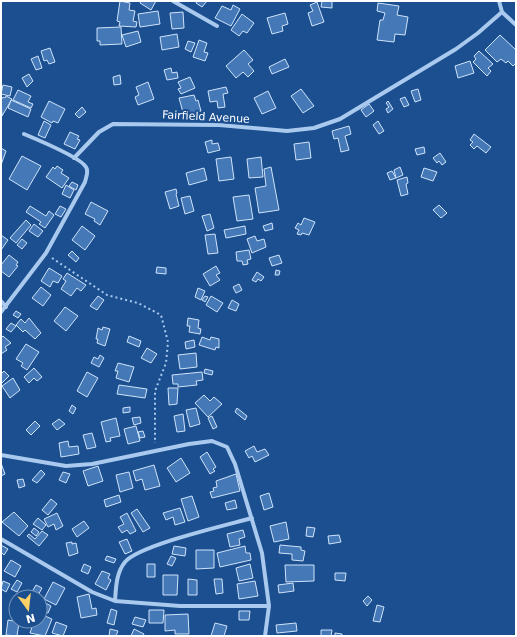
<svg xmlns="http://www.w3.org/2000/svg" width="517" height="637" font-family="'DejaVu Sans',sans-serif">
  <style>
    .building { fill: #4478b7; stroke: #cfe3fa }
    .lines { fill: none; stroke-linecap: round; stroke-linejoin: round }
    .path { stroke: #a9c9ee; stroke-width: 2; stroke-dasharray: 2 3; stroke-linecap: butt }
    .street { stroke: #a9c9ee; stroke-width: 4 }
    .labels { text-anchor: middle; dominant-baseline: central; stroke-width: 4; stroke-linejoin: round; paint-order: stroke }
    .street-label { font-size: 11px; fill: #fff; stroke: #1b4f8f }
  </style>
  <rect width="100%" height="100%" fill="#1b4f8f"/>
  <path class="building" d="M 120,1 L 130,3 L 129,10 L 135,11 L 133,21 L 137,22 L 136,27 L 119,26 L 120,22 L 117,21 Z
    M 141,1 L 156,1 L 151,10 L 140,3 Z
    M 197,1 L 207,1 L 202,7 L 196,3 Z
    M 322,1 L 332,1 L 332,8 L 321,7 Z
    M 317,2 L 324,22 L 312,26 L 308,13 L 313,11 L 310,5 Z
    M 378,3 L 399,6 L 397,15 L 408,17 L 405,35 L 395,34 L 394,42 L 377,40 L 380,20 L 383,20 L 385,13 L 377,11 Z
    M 233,5 L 240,9 L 231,26 L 215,18 L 222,6 L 231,10 Z
    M 158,11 L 160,24 L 140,27 L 138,14 Z
    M 183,12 L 184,28 L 172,29 L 170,13 Z
    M 285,13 L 288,24 L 282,26 L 283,31 L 272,34 L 267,18 Z
    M 242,14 L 254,23 L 247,33 L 243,31 L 239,36 L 231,30 Z
    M 121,27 L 122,44 L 100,45 L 100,41 L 97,41 L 97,28 Z
    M 138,31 L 141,42 L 126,47 L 122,35 Z
    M 177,34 L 179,47 L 162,50 L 160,37 Z
    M 500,35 L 516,50 L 516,63 L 513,66 L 508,61 L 506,63 L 501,59 L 497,62 L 485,50 Z
    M 199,40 L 207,43 L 204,52 L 208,53 L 205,61 L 193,57 Z
    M 188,41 L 195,43 L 191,52 L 185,49 Z
    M 50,48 L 55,62 L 49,64 L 47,60 L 44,61 L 41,51 Z
    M 244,50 L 253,60 L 248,64 L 254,71 L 248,77 L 243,72 L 236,78 L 226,66 Z
    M 479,51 L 493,64 L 488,68 L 491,71 L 487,76 L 473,62 L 476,59 L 474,56 Z
    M 38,56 L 42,68 L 36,70 L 31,59 Z
    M 285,59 L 289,67 L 272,74 L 269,67 Z
    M 470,61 L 474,73 L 458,78 L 455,66 Z
    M 171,68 L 172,73 L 177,72 L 178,78 L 167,80 L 164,70 Z
    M 29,74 L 33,81 L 27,87 L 22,78 Z
    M 120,75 L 121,84 L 114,85 L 113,77 Z
    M 190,77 L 195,88 L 181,94 L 178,89 L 181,88 L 178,82 Z
    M 148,82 L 154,99 L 138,105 L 135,97 L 139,95 L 136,87 Z
    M 3,85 L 12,87 L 10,96 L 1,94 Z
    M 226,87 L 228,93 L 223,94 L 225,107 L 218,108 L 217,101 L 210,102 L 208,91 Z
    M 301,89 L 314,106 L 303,113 L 291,96 Z
    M 418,89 L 421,100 L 415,102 L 411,91 Z
    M 18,90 L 31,96 L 28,102 L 33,104 L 31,108 L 13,100 Z
    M 268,91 L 276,108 L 262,114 L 254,98 Z
    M 194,95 L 196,101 L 198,100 L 201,111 L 184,116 L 179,98 Z
    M 6,96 L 12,99 L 2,116 L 1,100 L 3,97 L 5,98 Z
    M 405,97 L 409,105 L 404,107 L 400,99 Z
    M 11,100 L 31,109 L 28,117 L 8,108 Z
    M 49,101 L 65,109 L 58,123 L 53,121 L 52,123 L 41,117 Z
    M 388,101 L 393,109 L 388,113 L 386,109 L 389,107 L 386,103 Z
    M 369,104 L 374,111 L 366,117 L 361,110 Z
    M 82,107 L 86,112 L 79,118 L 75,114 Z
    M 44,121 L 51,125 L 45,138 L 38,135 Z
    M 378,121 L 384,131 L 379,134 L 373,125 Z
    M 349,126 L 351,134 L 345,136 L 349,150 L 341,152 L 338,138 L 334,139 L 332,131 Z
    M 70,132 L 79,136 L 77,139 L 80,140 L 75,149 L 64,144 Z
    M 474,134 L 491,147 L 486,153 L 477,146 L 474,149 L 470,145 L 473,142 L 470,140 Z
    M 212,140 L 212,144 L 218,143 L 220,150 L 208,153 L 205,142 Z
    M 309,142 L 311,158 L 296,160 L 294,144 Z
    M 424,147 L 425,153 L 417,155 L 415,149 Z
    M 1,148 L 6,151 L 1,165 Z
    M 440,153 L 446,162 L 442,165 L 439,161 L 437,163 L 433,158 Z
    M 22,156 L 41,166 L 27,190 L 9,179 Z
    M 231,157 L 234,179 L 219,181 L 216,159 Z
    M 261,157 L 263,177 L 249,178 L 247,159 Z
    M 57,166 L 63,170 L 61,173 L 69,178 L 62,188 L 46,177 L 53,167 L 55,169 Z
    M 271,167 L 279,210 L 259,213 L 255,188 L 266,186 L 264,169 Z
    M 400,167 L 403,175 L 396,178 L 394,170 Z
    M 204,168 L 207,180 L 189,185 L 186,173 Z
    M 424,168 L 437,172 L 433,181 L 421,177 Z
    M 392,171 L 396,178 L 390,180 L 387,173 Z
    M 407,177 L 408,183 L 406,184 L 408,194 L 401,196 L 397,180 Z
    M 72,182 L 78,185 L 76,190 L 69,186 Z
    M 66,185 L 74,190 L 70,198 L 62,194 Z
    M 176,189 L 177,193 L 176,194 L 179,206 L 170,209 L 165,192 Z
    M 249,195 L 253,219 L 237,221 L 233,197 Z
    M 190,196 L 194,211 L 185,214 L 181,198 Z
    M 91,202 L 108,211 L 100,225 L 94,221 L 95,219 L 85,214 Z
    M 439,205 L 447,213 L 441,218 L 433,210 Z
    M 30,206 L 46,216 L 49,211 L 54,215 L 45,228 L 39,224 L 41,222 L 26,212 Z
    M 60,206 L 66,209 L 61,217 L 55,214 Z
    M 210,214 L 214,228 L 207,231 L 202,216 Z
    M 304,218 L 315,222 L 309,235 L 302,233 L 301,235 L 297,234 L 299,230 L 295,228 L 298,223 L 301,225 Z
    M 26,220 L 31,225 L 16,243 L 10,238 Z
    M 272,223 L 273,229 L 265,231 L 263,226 Z
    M 34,224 L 43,231 L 38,237 L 29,231 Z
    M 82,226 L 95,236 L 85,250 L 72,240 Z
    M 245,226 L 246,234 L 226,238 L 224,230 Z
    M 215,234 L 218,253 L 208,254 L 205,235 Z
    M 1,235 L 8,240 L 1,250 Z
    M 255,236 L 257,241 L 264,239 L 266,247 L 252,253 L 247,239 Z
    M 22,239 L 27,243 L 22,249 L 17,245 Z
    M 249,250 L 251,259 L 247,260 L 248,264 L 243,265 L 242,261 L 237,261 L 236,252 Z
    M 72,251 L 79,258 L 76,262 L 68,255 Z
    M 9,255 L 18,262 L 16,265 L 18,266 L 9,277 L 1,271 L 1,265 Z
    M 279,255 L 282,263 L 272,266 L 269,258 Z
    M 216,266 L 220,273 L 216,275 L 220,280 L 210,286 L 203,274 Z
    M 157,267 L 166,268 L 166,274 L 156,273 Z
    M 49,268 L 62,276 L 58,283 L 53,281 L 50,287 L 41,281 Z
    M 276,270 L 280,271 L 279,275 L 275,275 Z
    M 257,272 L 264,277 L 261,281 L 258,279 L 256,282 L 252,280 Z
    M 67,273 L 86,285 L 81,291 L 77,288 L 71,296 L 61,289 L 66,281 L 63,279 Z
    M 239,284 L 242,290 L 236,293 L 233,287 Z
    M 41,287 L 51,295 L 43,306 L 32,298 Z
    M 198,288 L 205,291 L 201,300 L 195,297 Z
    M 98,296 L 104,300 L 97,310 L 90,306 Z
    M 205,296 L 208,297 L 205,302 L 202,300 Z
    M 211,296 L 223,303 L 217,312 L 206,305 Z
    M 232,300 L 239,304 L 236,311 L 228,308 Z
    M 65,307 L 78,316 L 66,331 L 54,321 Z
    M 16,311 L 21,314 L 18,318 L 13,315 Z
    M 29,318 L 41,333 L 35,339 L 25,330 L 23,332 L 16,325 L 21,319 L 25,323 Z
    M 188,318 L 199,320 L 198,328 L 201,329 L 200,334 L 189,332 L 190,326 L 187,326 Z
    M 11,323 L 16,326 L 11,332 L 6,329 Z
    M 103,327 L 110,329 L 105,346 L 97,343 L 98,339 L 96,339 L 98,328 L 102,330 Z
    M 3,336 L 11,343 L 5,347 L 7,350 L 1,354 L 1,338 Z
    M 129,336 L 141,341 L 139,347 L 127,342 Z
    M 202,337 L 210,340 L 211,337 L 219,339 L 219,348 L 216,347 L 215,350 L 199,345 Z
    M 194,340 L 195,347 L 186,349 L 185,342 Z
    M 26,344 L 39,352 L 27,370 L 21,366 L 23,363 L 16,359 Z
    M 147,348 L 157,354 L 151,363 L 141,358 Z
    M 196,353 L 197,367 L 180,369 L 178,355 Z
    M 100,355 L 104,358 L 99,367 L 91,363 L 94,357 L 98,359 Z
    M 118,363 L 134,367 L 129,382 L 116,378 L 118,371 L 115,371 Z
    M 34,368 L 42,377 L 37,381 L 34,378 L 29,383 L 24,377 Z
    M 205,369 L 213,371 L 212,375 L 204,373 Z
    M 4,371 L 9,376 L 1,384 L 1,374 Z
    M 87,372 L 98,378 L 87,397 L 77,391 Z
    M 202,372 L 203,380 L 196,381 L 197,385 L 178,387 L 178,384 L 173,384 L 172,375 Z
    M 13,378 L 20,390 L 10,398 L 2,386 Z
    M 119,385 L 147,389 L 145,398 L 117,394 Z
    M 168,388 L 178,388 L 177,404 L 169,405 Z
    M 204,395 L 210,401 L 214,397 L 222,404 L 208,417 L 195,403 Z
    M 72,405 L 76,408 L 73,414 L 69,411 Z
    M 130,407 L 130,412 L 123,413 L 123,408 Z
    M 196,408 L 200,424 L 190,427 L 186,410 Z
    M 237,408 L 247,416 L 245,420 L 235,412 Z
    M 183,414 L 185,431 L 177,432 L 174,416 Z
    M 212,416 L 217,427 L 213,429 L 208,418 Z
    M 140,417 L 141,423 L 134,425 L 132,418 Z
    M 116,418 L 120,436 L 110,438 L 111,441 L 106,442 L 101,422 Z
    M 59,419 L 65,424 L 57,430 L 52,424 Z
    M 35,421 L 40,426 L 31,435 L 26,430 Z
    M 136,426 L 140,441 L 128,444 L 124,429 Z
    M 143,431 L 145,437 L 140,438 L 138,432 Z
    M 92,433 L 96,447 L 87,449 L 83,435 Z
    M 68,441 L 69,447 L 78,446 L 79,454 L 61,457 L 59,443 Z
    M 254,446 L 257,452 L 265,449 L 269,455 L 255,462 L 252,456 L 249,458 L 245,451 Z
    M 207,452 L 216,467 L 213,469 L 215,471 L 210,474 L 200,457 Z
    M 181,458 L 190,473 L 176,482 L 167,468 Z
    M 1,463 L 5,474 L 1,476 Z
    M 154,465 L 160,486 L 145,490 L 142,479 L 136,481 L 133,471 Z
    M 98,466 L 103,481 L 88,486 L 83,471 Z
    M 41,470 L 45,474 L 37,483 L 32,480 Z
    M 63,472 L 70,474 L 66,483 L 59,480 Z
    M 129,472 L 133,488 L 120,492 L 116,475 Z
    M 236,474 L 240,491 L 212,498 L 210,492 L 214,491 L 213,488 L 217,487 L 216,481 Z
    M 23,479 L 25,486 L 19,488 L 17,480 Z
    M 269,493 L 273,507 L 264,510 L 260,496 Z
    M 119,495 L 121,502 L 106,507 L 104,500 Z
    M 192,496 L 199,517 L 188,521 L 181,499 Z
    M 51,499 L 57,504 L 48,515 L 42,510 Z
    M 235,500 L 237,508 L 227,510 L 225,503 Z
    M 180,508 L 185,522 L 175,525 L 173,517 L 166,520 L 163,513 Z
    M 137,509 L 150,528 L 143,532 L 131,513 Z
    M 14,512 L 28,526 L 19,536 L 2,522 Z
    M 57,513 L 63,526 L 56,530 L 54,524 L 48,527 L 44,519 Z
    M 127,513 L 136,531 L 130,534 L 127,530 L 122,533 L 118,527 L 124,524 L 120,517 Z
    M 38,518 L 46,525 L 42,530 L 33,524 Z
    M 84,521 L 89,528 L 77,537 L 72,529 Z
    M 286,522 L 289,539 L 274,542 L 270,526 Z
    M 307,527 L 315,528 L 313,537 L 306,536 Z
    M 34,528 L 39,532 L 36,536 L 31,532 Z
    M 243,530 L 245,537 L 239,539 L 240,545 L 230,547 L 227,534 Z
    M 42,531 L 48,535 L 39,546 L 27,536 L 29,534 L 35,539 Z
    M 339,535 L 341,542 L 329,544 L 328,536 Z
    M 127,539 L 132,551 L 125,554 L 119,542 Z
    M 72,542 L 72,544 L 76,543 L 78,553 L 69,556 L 66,543 Z
    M 1,545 L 8,549 L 4,555 L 1,552 Z
    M 280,545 L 301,547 L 301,550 L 305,551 L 303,561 L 292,560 L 292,554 L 279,553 Z
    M 174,546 L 186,548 L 185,556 L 172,554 Z
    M 245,546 L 246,553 L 250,553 L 251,560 L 220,567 L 217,553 Z
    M 196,550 L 214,550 L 214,568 L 196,569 Z
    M 107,556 L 116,559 L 114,563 L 105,560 Z
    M 171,556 L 176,558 L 172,566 L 167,564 Z
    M 11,560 L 21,566 L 15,577 L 4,571 Z
    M 84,564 L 91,567 L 88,574 L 81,571 Z
    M 147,564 L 155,564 L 155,577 L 147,577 Z
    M 250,564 L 253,578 L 239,581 L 236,568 Z
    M 285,565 L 314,565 L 314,581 L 286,582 Z
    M 102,571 L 110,574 L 108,578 L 111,580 L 106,590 L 95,584 Z
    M 335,573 L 346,573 L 345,581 L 335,580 Z
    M 163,575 L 178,575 L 177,595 L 163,595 Z
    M 188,579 L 197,580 L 197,595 L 188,595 Z
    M 214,579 L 222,579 L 223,593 L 216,594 Z
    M 17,580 L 22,583 L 17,592 L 11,589 Z
    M 3,581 L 10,584 L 6,592 L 1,589 Z
    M 255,581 L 258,596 L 239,599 L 237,584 Z
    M 53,582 L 65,588 L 56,605 L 44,599 Z
    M 293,583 L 294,591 L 279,593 L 278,585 Z
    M 36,585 L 42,588 L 37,597 L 29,597 Z
    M 89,594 L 92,609 L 96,608 L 97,615 L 81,618 L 77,597 Z
    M 368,596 L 372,600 L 367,606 L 363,601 Z
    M 42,601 L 51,606 L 48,613 L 40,610 Z
    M 377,605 L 384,607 L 380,622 L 373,621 Z
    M 111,609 L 117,611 L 114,625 L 107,623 Z
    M 149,610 L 164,610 L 163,623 L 149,623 Z
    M 239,611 L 250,611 L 249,620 L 239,620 Z
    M 40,614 L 52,619 L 45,636 L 30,633 L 33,624 L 32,624 L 33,621 L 40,621 Z
    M 188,614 L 189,634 L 175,634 L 175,630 L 165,631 L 165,615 Z
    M 135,617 L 146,620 L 143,627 L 132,624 Z
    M 8,620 L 19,622 L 17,636 L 6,635 Z
    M 56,622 L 67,626 L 63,636 L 52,633 Z
    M 215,623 L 227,626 L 224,636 L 211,636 Z
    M 296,623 L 297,631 L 277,633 L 276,625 Z
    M 110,629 L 118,631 L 116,636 L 109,636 Z
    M 134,629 L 144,634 L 143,636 L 131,636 Z
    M 321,630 L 332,630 L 331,636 L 321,636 Z
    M 335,633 L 342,634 L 342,636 L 335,636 Z"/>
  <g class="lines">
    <path class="path" d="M 52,258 L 107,295 L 138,303 L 161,315 L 168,342 L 166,363 L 155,391 L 155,443"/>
    <path class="street" d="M 173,1 L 217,26
      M 499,1 L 502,12 L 516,25
      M 74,158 L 99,132 L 113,124 L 219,125 L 287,131 L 314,128 L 340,119 L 456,49 L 478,33 L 502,12
      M 1,301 L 6,307
      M 1,312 L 46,253 L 85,182 C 86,177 89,172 86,167 C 81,158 36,139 24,134
      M 1,455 L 66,466 L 92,464 L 189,444 L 212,441 L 227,447 L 235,464 L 262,553 L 269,606 L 265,636
      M 1,539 L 92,592 L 115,601 L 180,606 L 269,606
      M 115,601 C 116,588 116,573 125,562 C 139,545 227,525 252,518"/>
  </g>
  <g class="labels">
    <g class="street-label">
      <text transform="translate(206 117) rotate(3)">Fairfield Avenue</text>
    </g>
  </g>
  <rect width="517" height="637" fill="none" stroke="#ffffff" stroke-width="4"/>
  <g transform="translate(28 609) rotate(165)"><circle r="19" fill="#1b4f8f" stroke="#7695bc"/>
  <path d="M0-3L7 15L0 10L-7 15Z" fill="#ffd166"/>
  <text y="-6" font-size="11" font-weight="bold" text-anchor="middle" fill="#ffffff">N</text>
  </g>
</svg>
